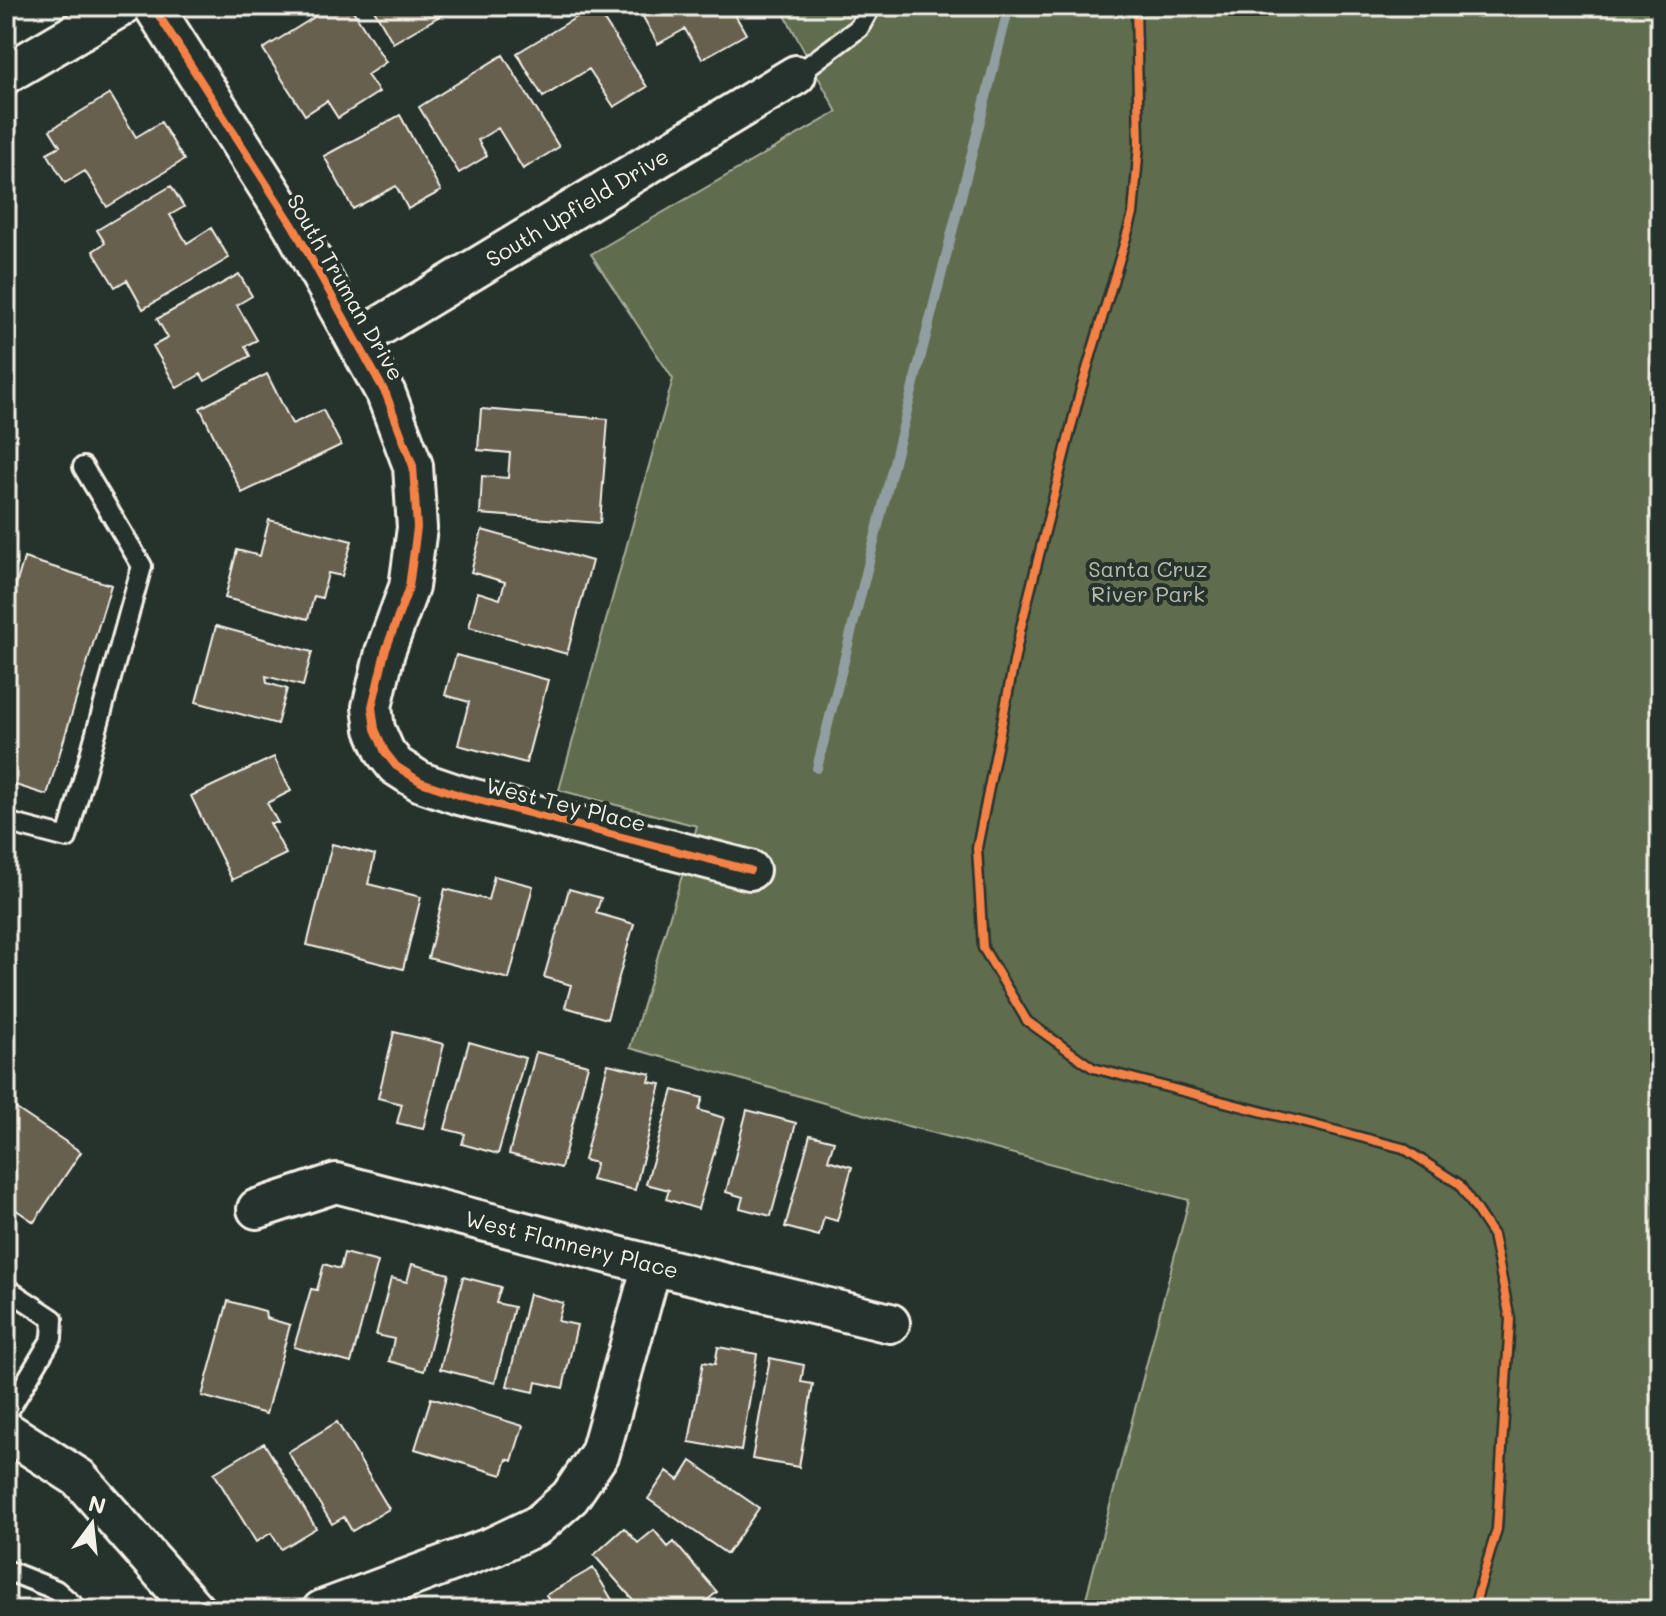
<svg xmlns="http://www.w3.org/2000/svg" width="1666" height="1616" font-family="Mali,sans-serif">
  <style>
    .green { fill: #5f6c4d; stroke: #aaae9a; stroke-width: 2 }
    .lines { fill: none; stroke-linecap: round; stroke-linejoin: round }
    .stream { stroke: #919fa2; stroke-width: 10 }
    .building { fill: #67604f; stroke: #f4f1e8; stroke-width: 2 }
    .service-casing { stroke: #f4f1e8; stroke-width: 24 }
    .minor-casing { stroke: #f4f1e8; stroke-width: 44 }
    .service { stroke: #26332d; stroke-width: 18 }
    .minor { stroke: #26332d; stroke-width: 38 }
    .cycleway-casing { stroke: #26332d; stroke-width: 13 }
    .cycleway { stroke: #f48246; stroke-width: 8 }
    .labels { text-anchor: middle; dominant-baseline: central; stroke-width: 8; stroke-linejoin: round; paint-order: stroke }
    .street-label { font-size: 22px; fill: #f4f1e8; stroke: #26332d }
    .park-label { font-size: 22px; fill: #b8bcaa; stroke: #26332d }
  </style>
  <rect width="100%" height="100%" fill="#26332d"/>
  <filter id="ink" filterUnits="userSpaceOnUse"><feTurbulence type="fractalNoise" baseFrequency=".0125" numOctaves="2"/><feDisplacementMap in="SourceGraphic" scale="16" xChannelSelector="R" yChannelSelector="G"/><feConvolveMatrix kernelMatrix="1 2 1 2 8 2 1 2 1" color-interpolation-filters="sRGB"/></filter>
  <g filter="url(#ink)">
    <path class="green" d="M 780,6 L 1660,6 L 1660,1610 L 1083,1610 L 1189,1200 L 877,1118 L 630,1048 L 697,826 L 559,790 L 673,379 L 591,254 L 837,112 Z"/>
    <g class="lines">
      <path class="stream" d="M 817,768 L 1009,6"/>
    </g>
    <path class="building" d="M 309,6 L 350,6 L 386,62 L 367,75 L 379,92 L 338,118 L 327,101 L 305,115 L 263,49 L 316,16 Z
      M 372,6 L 457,6 L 393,43 Z
      M 595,6 L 647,87 L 614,107 L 589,69 L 543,97 L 517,53 Z
      M 637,6 L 730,6 L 746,34 L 702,59 L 685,29 L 658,44 Z
      M 503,55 L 559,147 L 523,169 L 498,128 L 478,140 L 487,156 L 459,173 L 419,107 Z
      M 110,94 L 136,137 L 161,122 L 184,160 L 107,207 L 85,171 L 65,183 L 47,153 L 60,146 L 50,130 Z
      M 400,115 L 441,191 L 408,209 L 396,186 L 353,209 L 324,156 Z
      M 171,186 L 184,207 L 170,215 L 187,243 L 211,228 L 229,258 L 143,309 L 127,280 L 115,287 L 93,251 L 105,243 L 97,230 Z
      M 239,274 L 252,296 L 237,305 L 257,340 L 245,346 L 250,356 L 205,381 L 201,374 L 177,388 L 153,346 L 168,338 L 157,319 Z
      M 267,374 L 292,424 L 323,410 L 341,445 L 242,493 L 200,408 Z
      M 481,409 L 608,419 L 600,523 L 480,514 L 482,476 L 508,478 L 510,453 L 478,450 Z
      M 269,520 L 352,541 L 342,576 L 328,573 L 322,598 L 314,596 L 308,619 L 225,598 L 237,550 L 260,556 Z
      M 482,530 L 592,561 L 567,654 L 469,627 L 478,592 L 500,599 L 505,582 L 471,572 Z
      M 24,558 L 111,585 L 47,795 L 6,782 L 6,619 Z
      M 216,626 L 312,652 L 303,686 L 266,676 L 267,683 L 287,689 L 277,724 L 196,702 Z
      M 456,655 L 548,680 L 526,763 L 458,745 L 469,702 L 445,695 Z
      M 274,757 L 291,791 L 267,803 L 278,823 L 270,823 L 286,854 L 232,880 L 191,796 Z
      M 332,844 L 375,855 L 368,884 L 421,897 L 403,969 L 307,945 Z
      M 494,876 L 533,886 L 509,979 L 428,958 L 445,889 L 488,900 Z
      M 569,889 L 601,898 L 596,913 L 634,924 L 607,1019 L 565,1007 L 571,985 L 544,977 Z
      M 394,1032 L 444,1044 L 423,1129 L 397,1123 L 402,1104 L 378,1098 Z
      M 469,1042 L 525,1058 L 498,1154 L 462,1144 L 465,1134 L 445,1129 Z
      M 536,1052 L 588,1065 L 561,1168 L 509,1154 Z
      M 608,1064 L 651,1074 L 649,1082 L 661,1084 L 635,1190 L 591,1180 L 596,1163 L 584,1160 Z
      M 673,1090 L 703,1098 L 699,1110 L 724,1118 L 698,1209 L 666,1199 L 669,1190 L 646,1184 Z
      M 6,1102 L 81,1152 L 34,1222 L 6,1203 Z
      M 747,1110 L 796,1123 L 771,1216 L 740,1208 L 743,1197 L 726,1192 Z
      M 810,1135 L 834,1141 L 828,1160 L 852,1167 L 837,1221 L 824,1217 L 819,1236 L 785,1227 Z
      M 344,1253 L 378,1262 L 351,1363 L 294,1347 L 311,1289 L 317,1290 L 324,1264 L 340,1269 Z
      M 412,1264 L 449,1274 L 424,1371 L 389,1361 L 394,1339 L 376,1335 L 391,1278 L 407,1282 Z
      M 463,1277 L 501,1287 L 496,1303 L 514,1307 L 495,1383 L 440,1369 Z
      M 529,1294 L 563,1303 L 558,1321 L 577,1325 L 563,1388 L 536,1382 L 534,1392 L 507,1386 Z
      M 228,1301 L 265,1311 L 266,1318 L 290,1325 L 266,1414 L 202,1396 Z
      M 718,1347 L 757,1354 L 741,1451 L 689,1442 L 703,1362 L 715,1364 Z
      M 770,1358 L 804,1365 L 801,1382 L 813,1384 L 799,1467 L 752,1459 Z
      M 431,1398 L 523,1426 L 512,1461 L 507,1459 L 502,1475 L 415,1449 Z
      M 337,1422 L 389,1509 L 352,1531 L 344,1517 L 332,1524 L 288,1452 Z
      M 264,1443 L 316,1528 L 281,1549 L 271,1533 L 256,1542 L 214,1473 Z
      M 691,1461 L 759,1508 L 727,1554 L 648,1499 L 667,1471 L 679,1480 Z
      M 624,1528 L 638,1543 L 654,1530 L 668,1547 L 674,1542 L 717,1592 L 696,1610 L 642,1610 L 594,1555 Z
      M 593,1568 L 618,1610 L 555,1610 L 546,1595 Z"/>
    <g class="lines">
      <defs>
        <path id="service" d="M 796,75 L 859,28 L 871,6
          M 6,822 L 67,838 L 142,566 L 83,467
          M 6,1288 L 53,1319 L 52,1338 L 6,1415
          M 6,1570 L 56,1590 L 79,1610"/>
        <path id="minor" d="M 153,6 L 293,226 L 386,394 L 413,466 L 417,528 L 409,587 L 385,652 L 372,707 L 375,729 L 385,752 L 396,766 L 421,782 L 459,795 L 750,870
          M 6,74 L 122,6
          M 357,340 L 796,75
          M 257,1209 L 336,1183 L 652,1265 L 890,1323
          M 6,1431 L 79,1478 L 195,1610
          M 322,1610 L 494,1546 L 538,1525 L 570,1497 L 600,1453 L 652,1265"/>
      </defs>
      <use href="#service" class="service-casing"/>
      <use href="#minor" class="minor-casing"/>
      <use href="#service" class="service"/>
      <use href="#minor" class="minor"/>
      <defs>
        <path id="cycleway" d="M 153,6 L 293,226 L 386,394 L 413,466 L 417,528 L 409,587 L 385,652 L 372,707 L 375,729 L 385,752 L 396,766 L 421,782 L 459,795 L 750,870
          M 1136,6 L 1139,145 L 1133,214 L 1079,396 L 1021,627 L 977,848 L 983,948 L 1027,1021 L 1093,1068 L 1403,1148 L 1459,1184 L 1493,1235 L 1510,1319 L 1497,1529 L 1473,1610"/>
      </defs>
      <use href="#cycleway" class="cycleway-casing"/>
      <use href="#cycleway" class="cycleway"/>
    </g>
  </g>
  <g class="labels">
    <g class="street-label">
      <text transform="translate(577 207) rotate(-31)">South Upfield Drive</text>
      <text transform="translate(346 287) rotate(60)">South Truman Drive</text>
      <text transform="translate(566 804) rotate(14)">West Tey Place</text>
      <text transform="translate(572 1244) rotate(14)">West Flannery Place</text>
    </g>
    <g class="park-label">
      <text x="1148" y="568">Santa Cruz<tspan x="1148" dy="25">River Park</tspan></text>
    </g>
  </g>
  <rect width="1666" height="1616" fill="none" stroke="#26332d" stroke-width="32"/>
  <rect x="16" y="16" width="1634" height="1584" fill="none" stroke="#f4f1e8" stroke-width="3" filter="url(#ink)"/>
  <g transform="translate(92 1524) rotate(15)" stroke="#26332d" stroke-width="6" paint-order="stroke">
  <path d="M0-6L14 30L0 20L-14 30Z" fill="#f4f1e8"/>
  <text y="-12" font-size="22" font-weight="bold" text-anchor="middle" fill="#f4f1e8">N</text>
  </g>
</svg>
